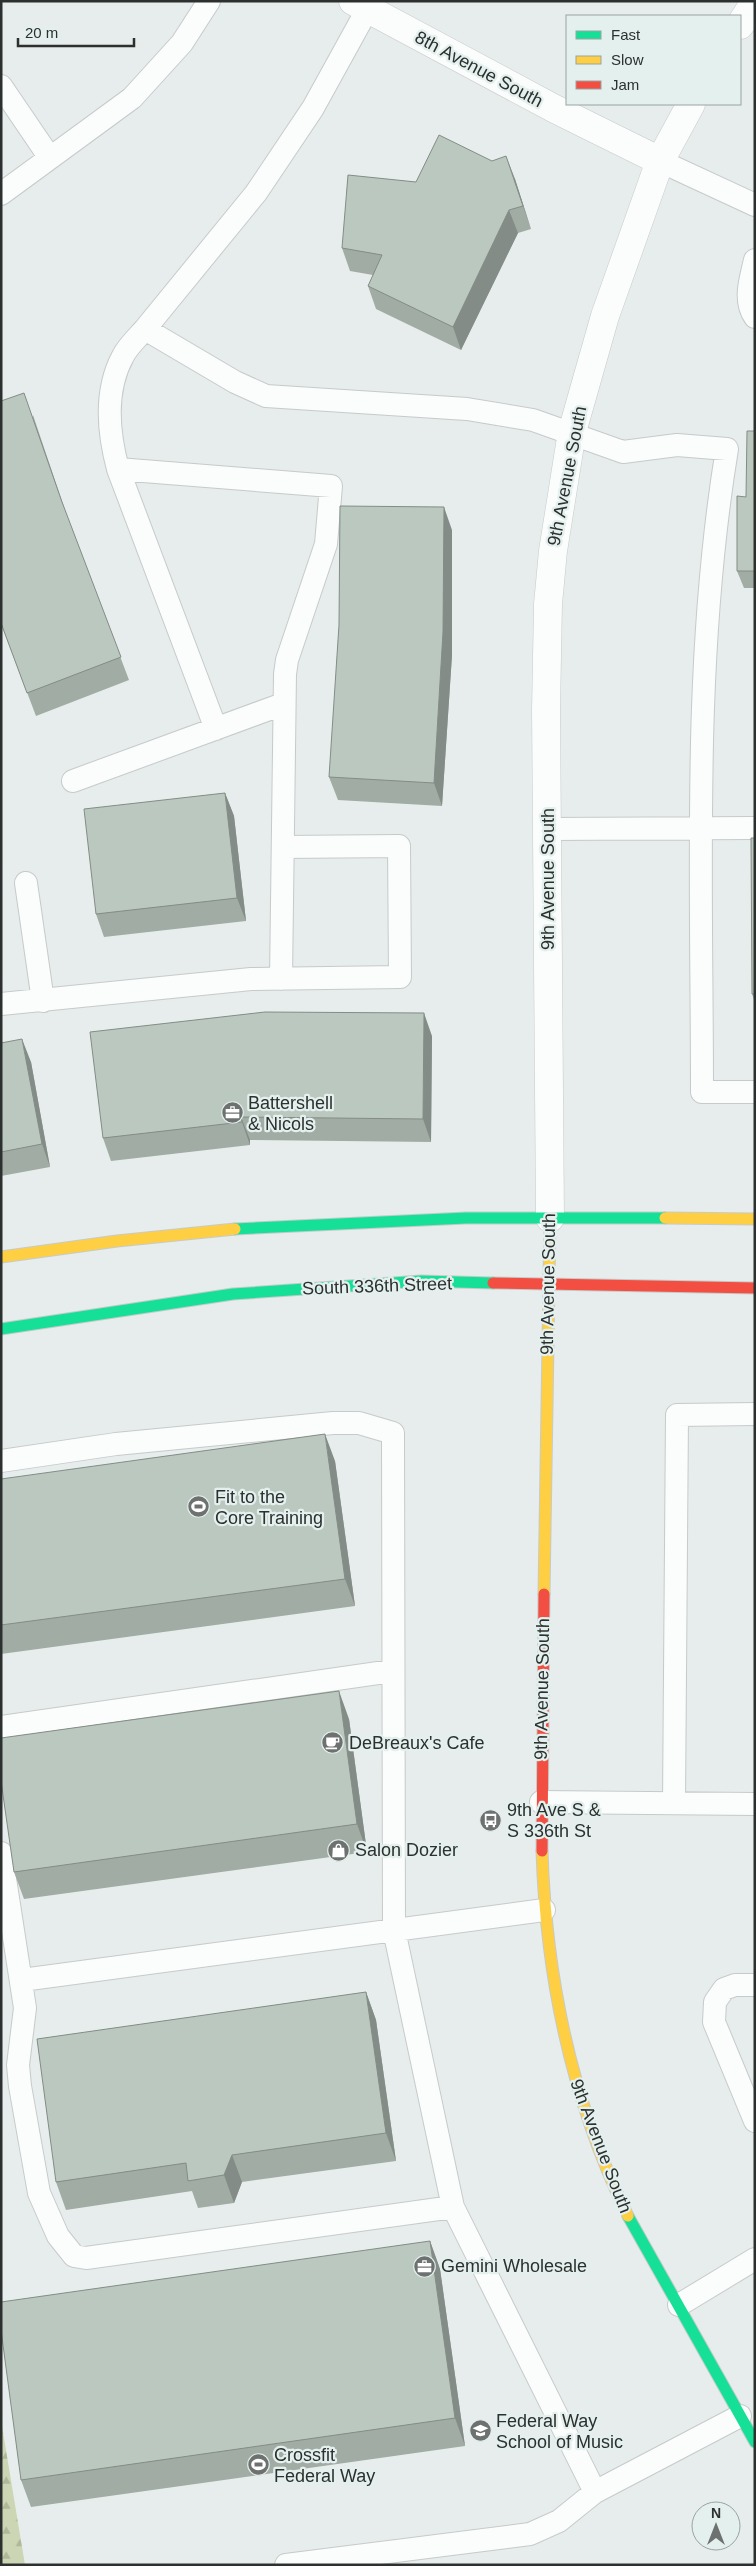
<svg xmlns="http://www.w3.org/2000/svg" width="756" height="2566" font-family="Arial,sans-serif">
  <style>
    .forest { fill: url(#forest-firs) }
    .lines { fill: none; stroke-linecap: round; stroke-linejoin: round }
    .lane-casing { stroke: #c6cbca; stroke-width: 24 }
    .street-casing { stroke: #c6cbca; stroke-width: 29 }
    .fast-casing { stroke: #c6cbca; stroke-width: 13 }
    .slow-casing { stroke: #c6cbca; stroke-width: 13 }
    .jam-casing { stroke: #c6cbca; stroke-width: 13 }
    .lane { stroke: #fbfcfc; stroke-width: 22 }
    .street { stroke: #fbfcfc; stroke-width: 28 }
    .fast { stroke: #16e098; stroke-width: 11 }
    .slow { stroke: #ffcf43; stroke-width: 11 }
    .jam { stroke: #f24e42; stroke-width: 11 }
    .wall { fill: #a1aca4 }
    .shaded-wall { fill: #838c86 }
    .building { fill: #bbc8bf; stroke: #838c86 }
    .labels { text-anchor: middle; dominant-baseline: central; stroke-width: 4.5; stroke-linejoin: round; paint-order: stroke }
    .street-label { font-size: 18px; fill: #2c302f; stroke: #e4f0ee }
    .poi-label { font-size: 18px; fill: #2c302f; stroke: #e4f0ee; text-anchor: start }
  </style>
  <defs>
    <pattern id="forest-firs" width="22" height="20" patternUnits="userSpaceOnUse" patternTransform="scale(1.25)"><rect width="22" height="20" fill="#ccd6b4"/><path d="M5 1l3.5 6h-7zM16 11l3.5 6h-7z" fill="#afb89b"/></pattern>
  </defs>
  <rect width="100%" height="100%" fill="#e7edec"/>
  <path class="forest" d="M 1,2420 L 25,2565 L 1,2565 Z"/>
  <g class="lines">
    <defs>
      <path id="lane" d="M 1,86 L 50,158
        M 660,161 L 755,205
        M 1,194 L 132,98 L 182,43 L 209,1
        M 755,260 C 751,278 743,300 755,317
        M 145,329 L 256,193 L 313,108 L 367,10
        M 118,469 L 331,486 L 326,544 L 287,660 L 285,674 L 281,979
        M 216,729 L 118,469 C 108,432 104,391 123,356 C 128,346 138,337 145,329 L 235,382 L 266,396 L 467,409 L 533,420 L 623,452 L 677,445 L 727,449 C 692,661 702,878 702,1092 L 755,1092
        M 73,781 L 283,704
        M 548,829 L 755,828
        M 26,883 L 43,1001
        M 1,1004 L 251,979 L 400,977 L 399,846 L 283,847
        M 1,1461 L 116,1444 L 333,1423 L 359,1423 L 393,1433 L 394,1930 L 453,2207 L 595,2492 L 740,2416
        M 1,1727 L 392,1671
        M 541,1802 L 755,1804
        M 674,1803 L 677,1415 L 755,1414
        M 1,1853 L 25,2008 L 18,2065 L 20,2086 L 39,2193 L 58,2236 L 74,2256 L 86,2258 L 453,2207
        M 22,1980 L 544,1910
        M 755,1985 L 735,1985 L 724,1989 L 715,2002 L 714,2022 L 755,2121
        M 679,2305 L 755,2259
        M 286,2565 L 530,2534 L 559,2521 L 595,2492"/>
      <path id="street" d="M 353,1 L 555,109 L 660,161
        M 740,25 L 755,2
        M 550,1218 L 546,710 L 548,604 L 553,551 L 572,432 L 605,316 L 660,161 L 691,104"/>
      <path id="fast" d="M 235,1229 L 466,1218 L 665,1218
        M 1,1329 L 233,1294 L 421,1281 L 493,1283
        M 628,2216 L 755,2442"/>
      <path id="slow" d="M 665,1218 L 755,1219
        M 1,1257 L 117,1241 L 235,1229
        M 544,1594 L 550,1218
        M 542,1851 C 546,1977 572,2102 628,2216"/>
      <path id="jam" d="M 493,1283 L 755,1288
        M 542,1851 L 544,1594"/>
    </defs>
    <use href="#lane" class="lane-casing"/>
    <use href="#street" class="street-casing"/>
    <use href="#fast" class="fast-casing"/>
    <use href="#slow" class="slow-casing"/>
    <use href="#jam" class="jam-casing"/>
    <use href="#lane" class="lane"/>
    <use href="#street" class="street"/>
    <use href="#fast" class="fast"/>
    <use href="#slow" class="slow"/>
    <use href="#jam" class="jam"/>
  </g>
  <path class="wall" d="M 515,179 L 531,229 L 518,233 L 461,350 L 376,309 L 368,286 L 373,275 L 350,271 L 342,248 L 416,182 Z
    M 33,415 L 67,516 L 129,680 L 36,716 L 1,624 Z
    M 755,431 L 755,588 L 744,588 L 737,571 Z
    M 452,530 L 452,655 L 442,806 L 338,800 L 329,777 Z
    M 225,793 L 234,816 L 246,921 L 104,937 L 96,914 Z
    M 755,838 L 755,1002 L 752,994 Z
    M 432,1036 L 431,1142 L 250,1140 L 250,1145 L 111,1161 L 103,1138 Z
    M 1,1043 L 31,1062 L 50,1167 L 1,1176 Z
    M 335,1461 L 355,1606 L 1,1654 L 1,1479 Z
    M 349,1719 L 367,1852 L 24,1899 L 14,1872 Z
    M 366,1992 L 376,2020 L 396,2161 L 242,2182 L 234,2203 L 198,2208 L 192,2191 L 66,2210 L 56,2182 Z
    M 430,2241 L 440,2269 L 465,2446 L 31,2507 L 21,2480 Z"/>
  <path class="shaded-wall" d="M 506,156 L 515,179 L 531,229 L 523,206 Z
    M 509,210 L 518,233 L 461,350 L 453,327 Z
    M 444,507 L 452,530 L 452,655 L 442,806 L 434,783 Z
    M 225,793 L 234,816 L 246,921 L 237,898 Z
    M 424,1013 L 432,1036 L 431,1142 L 423,1119 Z
    M 22,1039 L 31,1062 L 50,1167 L 42,1144 Z
    M 241,1117 L 250,1140 L 250,1145 L 242,1122 Z
    M 325,1434 L 335,1461 L 355,1606 L 345,1579 Z
    M 339,1691 L 349,1719 L 367,1852 L 357,1824 Z
    M 366,1992 L 376,2020 L 396,2161 L 386,2133 Z
    M 232,2155 L 242,2182 L 234,2203 L 224,2175 Z
    M 430,2241 L 440,2269 L 465,2446 L 455,2418 Z"/>
  <path class="building" d="M 439,135 L 492,161 L 506,156 L 523,206 L 509,210 L 453,327 L 368,286 L 382,255 L 342,248 L 348,175 L 416,182 Z
    M 24,393 L 62,502 L 121,657 L 27,693 L 1,623 L 1,401 Z
    M 747,431 L 755,431 L 755,571 L 737,571 L 737,496 L 746,497 Z
    M 340,506 L 444,507 L 443,632 L 434,783 L 329,777 L 339,625 Z
    M 225,793 L 237,898 L 96,914 L 84,809 Z
    M 751,838 L 755,838 L 755,994 L 752,994 Z
    M 265,1012 L 424,1013 L 423,1119 L 241,1117 L 242,1122 L 103,1138 L 90,1032 Z
    M 22,1039 L 42,1144 L 1,1152 L 1,1043 Z
    M 325,1434 L 345,1579 L 1,1625 L 1,1479 Z
    M 339,1691 L 357,1824 L 14,1872 L 1,1781 L 1,1738 Z
    M 366,1992 L 386,2133 L 232,2155 L 224,2175 L 188,2181 L 186,2163 L 56,2182 L 37,2039 Z
    M 430,2241 L 455,2418 L 21,2480 L 1,2330 L 1,2302 Z"/>
  <defs>
    <symbol id="office-disc" viewBox="-11 -11 22 22"><circle r="9.5" fill="#6d7271" stroke="#e4f0ee"/><path d="M-6-3h4V-5.5h4V-3h4V5H-6ZM-1-4.5V-3h2v-1.5ZM-6 0V1H6V0Z" fill="#fff"/></symbol>
    <symbol id="stadium-disc" viewBox="-11 -11 22 22"><circle r="9.5" fill="#6d7271" stroke="#e4f0ee"/><path d="M0-5a6.5 5 0 1 0 0 10a6.5 5 0 1 0 0-10ZM-3.5-1.8h7v3.6h-7Z" fill="#fff"/></symbol>
    <symbol id="cafe-disc" viewBox="-11 -11 22 22"><circle r="9.5" fill="#6d7271" stroke="#e4f0ee"/><path d="M-5.5-4.5H6V0H3Q3 3.5 0 3.5H-2.5Q-5.5 3.5-5.5 0ZM3-3.2v2h1.7v-2ZM-6 4.5H4V6H-6Z" fill="#fff"/></symbol>
    <symbol id="bus-disc" viewBox="-11 -11 22 22"><circle r="9.5" fill="#6d7271" stroke="#e4f0ee"/><path d="M-5-6H5V4H4V6H2V4H-2V6H-4V4H-5ZM-3.5-4V0h7V-4ZM-3.5 1.2v1.5H-2V1.2ZM2 1.2v1.5H3.5V1.2Z" fill="#fff"/></symbol>
    <symbol id="shop-disc" viewBox="-11 -11 22 22"><circle r="9.5" fill="#6d7271" stroke="#e4f0ee"/><path d="M-5-2.5h2.3a2.7 3.5 0 0 1 5.4 0H5L5.5 6h-11ZM-1.5-2.5h3a1.5 2.3 0 0 0-3 0Z" fill="#fff"/></symbol>
    <symbol id="school-disc" viewBox="-11 -11 22 22"><circle r="9.5" fill="#6d7271" stroke="#e4f0ee"/><path d="M0-5L7-2L0 1L-7-2ZM-4 1L0 2.5L4 1V4Q0 6-4 4Z" fill="#fff"/></symbol>
  </defs>
  <g fill-rule="evenodd">
    <use href="#office-disc" x="220" y="1100" width="25" height="25"/>
    <use href="#stadium-disc" x="186" y="1494" width="25" height="25"/>
    <use href="#cafe-disc" x="320" y="1730" width="25" height="25"/>
    <use href="#bus-disc" x="478" y="1808" width="25" height="25"/>
    <use href="#shop-disc" x="326" y="1838" width="25" height="25"/>
    <use href="#office-disc" x="412" y="2254" width="25" height="25"/>
    <use href="#school-disc" x="468" y="2418" width="25" height="25"/>
    <use href="#stadium-disc" x="246" y="2452" width="25" height="25"/>
  </g>
  <g class="labels">
    <g class="street-label">
      <text transform="translate(479 69) rotate(28)">8th Avenue South</text>
      <text transform="translate(567 476) rotate(-79)">9th Avenue South</text>
      <text transform="translate(548 879) rotate(-90)">9th Avenue South</text>
      <text transform="translate(548 1284) rotate(-89)">9th Avenue South</text>
      <text transform="translate(377 1286) rotate(-2)">South 336th Street</text>
      <text transform="translate(542 1689) rotate(-89)">9th Avenue South</text>
      <text transform="translate(601 2146) rotate(69)">9th Avenue South</text>
    </g>
    <g class="poi-label">
      <text x="248" y="1103">Battershell<tspan x="248" dy="21">&amp; Nicols</tspan></text>
      <text x="215" y="1497">Fit to the<tspan x="215" dy="21">Core Training</tspan></text>
      <text x="349" y="1743">DeBreaux's Cafe</text>
      <text x="507" y="1810">9th Ave S &amp;<tspan x="507" dy="21">S 336th St</tspan></text>
      <text x="355" y="1850">Salon Dozier</text>
      <text x="441" y="2266">Gemini Wholesale</text>
      <text x="496" y="2421">Federal Way<tspan x="496" dy="21">School of Music</tspan></text>
      <text x="274" y="2455">Crossfit<tspan x="274" dy="21">Federal Way</tspan></text>
    </g>
  </g>
  <rect width="756" height="2566" fill="none" stroke="#2c302f" stroke-width="5"/>
  <rect x="566" y="15" width="175" height="90" fill="#e4f0ee" stroke="#9aa3a2"/>
  <rect x="576" y="31" width="25" height="8" fill="#16e098" stroke="#9aa3a2"/>
  <text x="611" y="40" font-size="15" fill="#2c302f">Fast</text>
  <rect x="576" y="56" width="25" height="8" fill="#ffcf43" stroke="#9aa3a2"/>
  <text x="611" y="65" font-size="15" fill="#2c302f">Slow</text>
  <rect x="576" y="81" width="25" height="8" fill="#f24e42" stroke="#9aa3a2"/>
  <text x="611" y="90" font-size="15" fill="#2c302f">Jam</text>
  <g transform="translate(716 2526)"><circle r="24" fill="#e4f0ee" stroke="#9aa3a2"/>
  <path d="M0-4L9 19L0 12L-9 19Z" fill="#6d7271"/>
  <text y="-8" font-size="14" font-weight="bold" text-anchor="middle" fill="#2c302f">N</text>
  </g>
  <path d="M18 38v8h116v-8" fill="none" stroke="#2c302f" stroke-width="2.5"/>
  <text x="25" y="38" font-size="15" fill="#2c302f" stroke="#e4f0ee" stroke-width="4" paint-order="stroke">20 m</text>
</svg>
